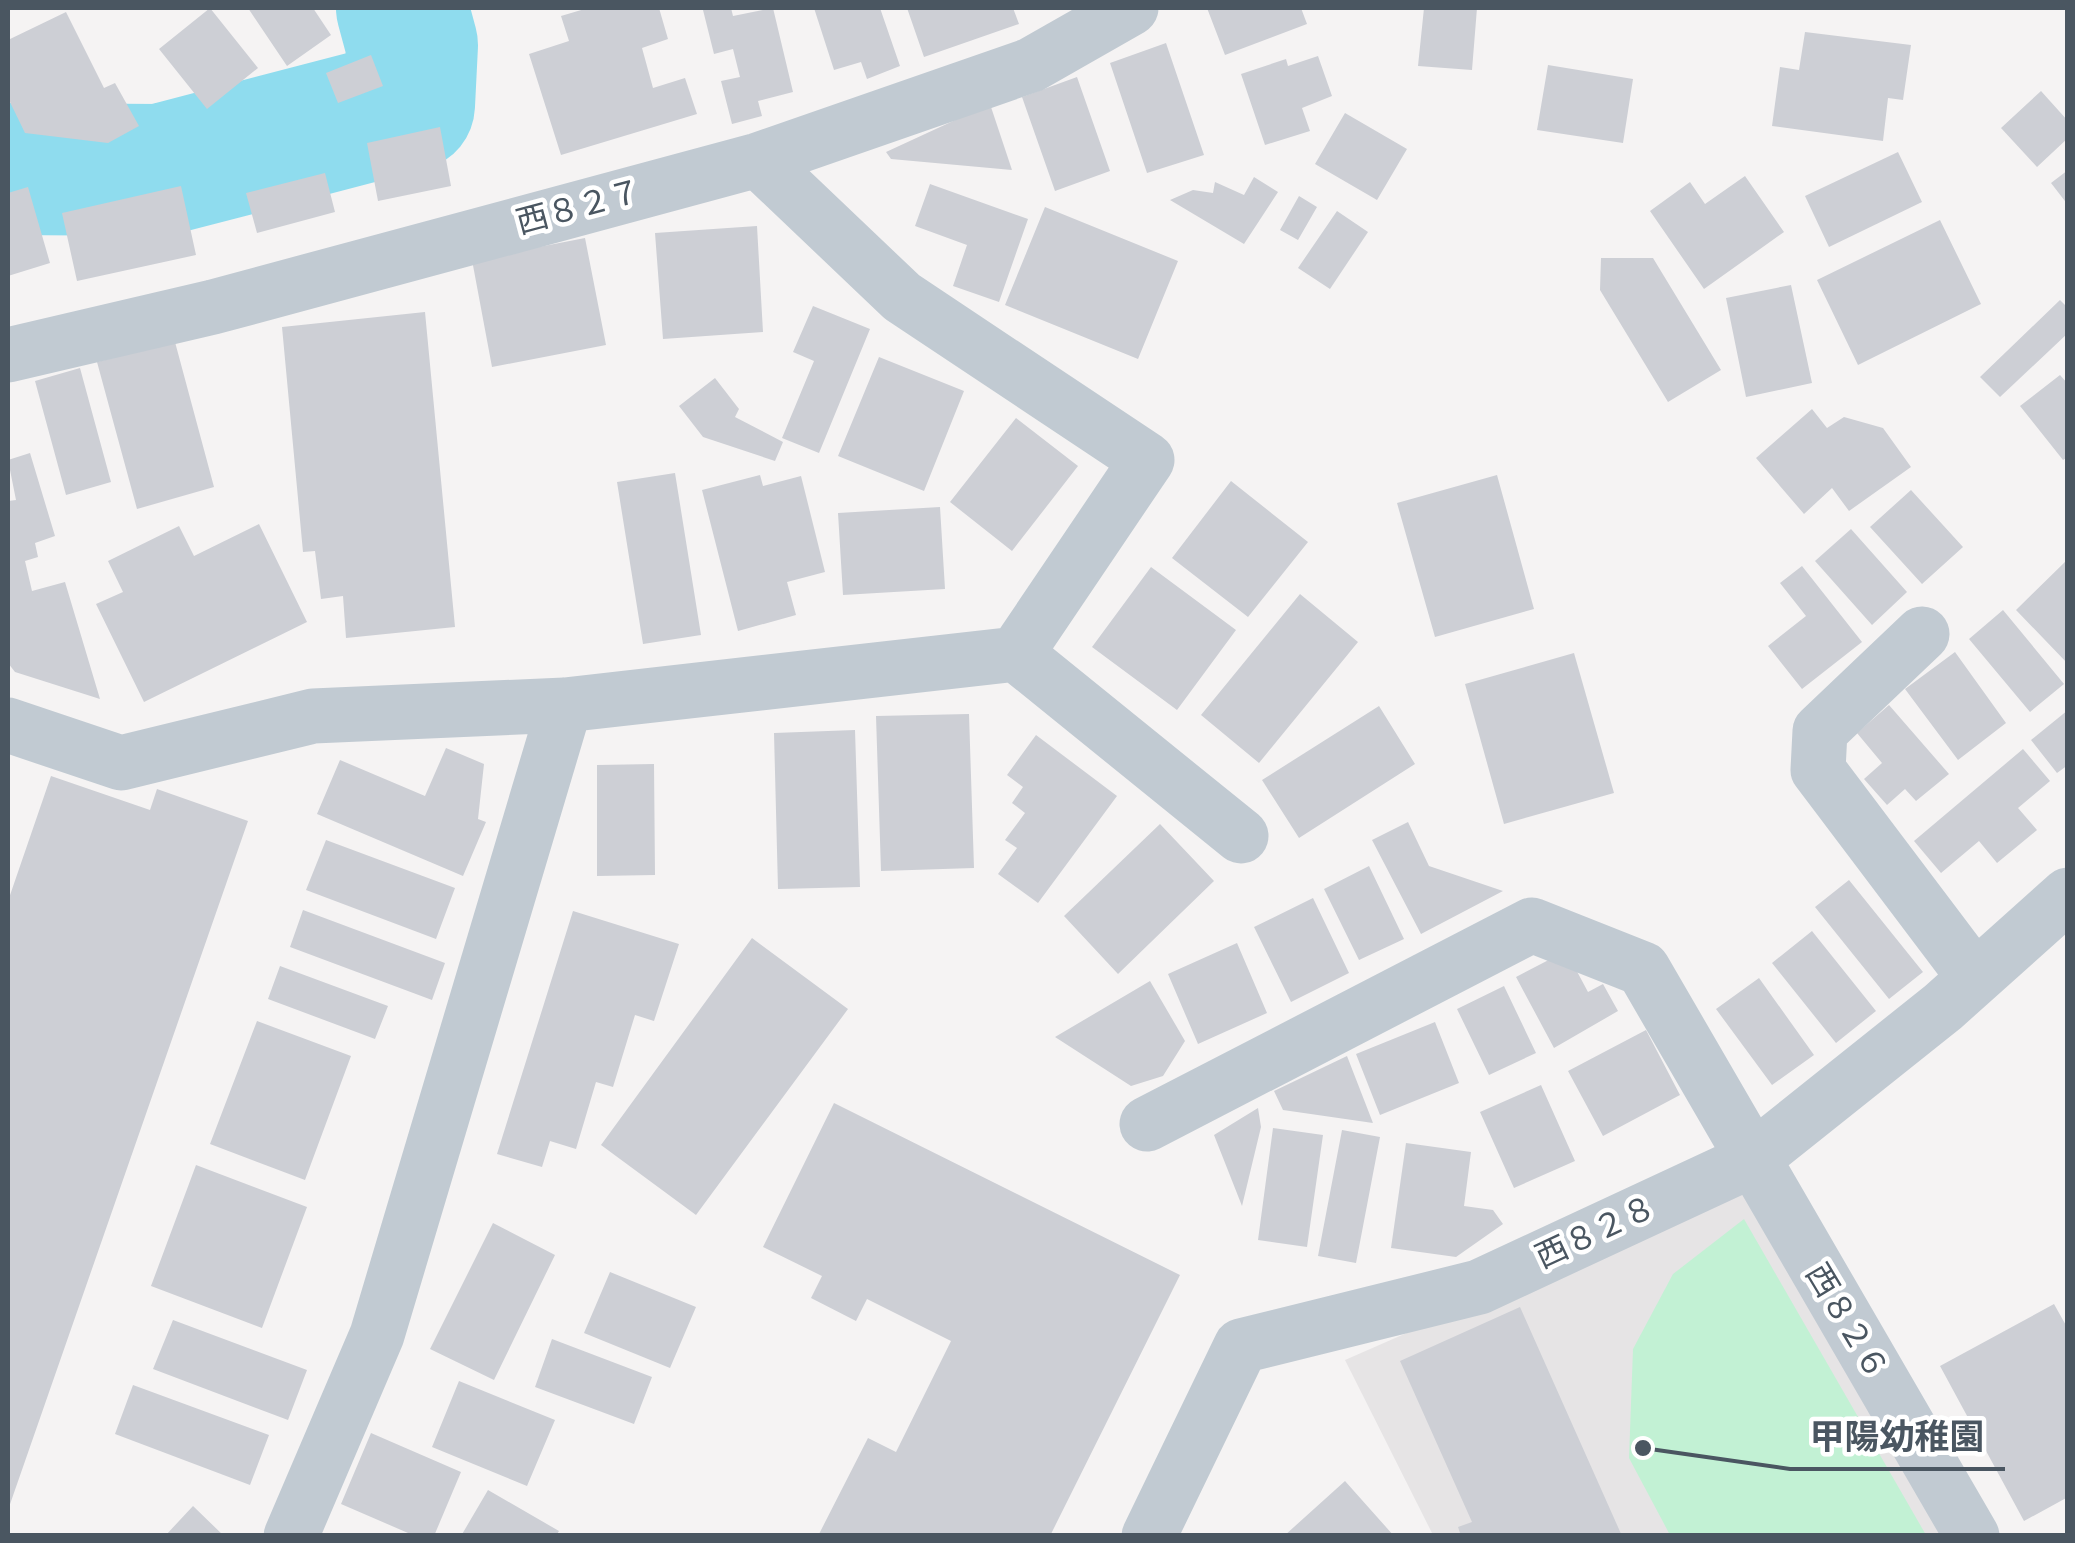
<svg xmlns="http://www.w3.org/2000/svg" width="2075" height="1543" font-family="'Sofia Sans Condensed','Noto Sans JP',sans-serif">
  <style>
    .education { fill: #e6e4e5 }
    .green { fill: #c2f1d4 }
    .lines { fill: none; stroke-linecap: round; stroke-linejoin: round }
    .river { stroke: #8fdcee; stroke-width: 132 }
    .building { fill: #cdcfd5 }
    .minor { stroke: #c1cad2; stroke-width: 55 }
    .labels { text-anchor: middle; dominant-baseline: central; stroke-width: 9; stroke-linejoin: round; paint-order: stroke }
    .street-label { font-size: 32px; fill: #4a5661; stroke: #fff }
    .leader { fill: none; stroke: #4a5661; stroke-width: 4 }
    .callout-dot { fill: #4a5661; stroke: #fff; stroke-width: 4 }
    .callout-label { font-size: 35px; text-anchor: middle; font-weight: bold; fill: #4a5661; stroke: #fff; stroke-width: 9; stroke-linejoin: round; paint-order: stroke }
  </style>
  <rect width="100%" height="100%" fill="#f5f3f3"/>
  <path class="education" d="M 1743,1186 L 1948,1535 L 1433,1535 L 1345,1360 Z"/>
  <path class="green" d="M 1744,1219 L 1926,1535 L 1670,1535 L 1629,1458 L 1633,1349 L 1673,1274 Z"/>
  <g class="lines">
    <path class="river" d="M 8,169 L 160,170 L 409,105 L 412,45 L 402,8"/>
  </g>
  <path class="building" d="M 210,8 L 258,68 L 207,109 L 159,49 Z
    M 248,8 L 313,8 L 331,35 L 287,66 Z
    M 588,8 L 659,8 L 668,39 L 642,48 L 653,88 L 685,78 L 697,114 L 561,155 L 529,54 L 569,41 L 561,16 Z
    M 731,8 L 733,16 L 773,8 L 793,92 L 758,101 L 762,116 L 732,124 L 721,81 L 740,77 L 733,49 L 714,54 L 703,10 Z
    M 814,8 L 880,8 L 900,66 L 867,79 L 861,62 L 834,70 Z
    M 907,8 L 1013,8 L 1019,24 L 924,57 Z
    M 1207,8 L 1301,8 L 1307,24 L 1225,55 Z
    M 1424,8 L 1477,8 L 1472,70 L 1418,66 Z
    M 66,12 L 104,88 L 115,83 L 139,126 L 108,143 L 25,133 L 8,98 L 8,40 Z
    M 1805,32 L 1911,45 L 1903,100 L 1888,98 L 1883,141 L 1772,126 L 1780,67 L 1799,70 Z
    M 1166,43 L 1204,155 L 1147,173 L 1110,63 Z
    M 371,55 L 383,86 L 338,103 L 326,73 Z
    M 1318,56 L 1332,96 L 1302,108 L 1310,131 L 1265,145 L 1241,74 L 1286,59 L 1288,66 Z
    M 1548,65 L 1633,79 L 1623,143 L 1537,130 Z
    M 1077,77 L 1110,171 L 1055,191 L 1022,97 Z
    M 2041,91 L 2068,121 L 2068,138 L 2037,167 L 2001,128 Z
    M 990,104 L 1012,170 L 891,159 L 886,152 Z
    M 1345,113 L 1407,149 L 1377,200 L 1315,164 Z
    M 440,127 L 451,186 L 378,201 L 367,143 Z
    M 1898,152 L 1922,202 L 1829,247 L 1805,196 Z
    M 2068,170 L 2068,205 L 2051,183 Z
    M 325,173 L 335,212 L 257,233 L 246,193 Z
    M 1745,176 L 1784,232 L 1704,289 L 1650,211 L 1690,182 L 1705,204 Z
    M 1254,177 L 1278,192 L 1244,244 L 1170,200 L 1193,190 L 1213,193 L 1215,182 L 1244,195 Z
    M 930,184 L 1028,219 L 999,302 L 953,286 L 967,245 L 915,226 Z
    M 181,186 L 196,255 L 77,281 L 62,213 Z
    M 28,187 L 50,263 L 8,276 L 8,193 Z
    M 1299,196 L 1317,207 L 1298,240 L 1280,230 Z
    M 1045,207 L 1178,261 L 1138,359 L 1005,305 Z
    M 1337,211 L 1368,232 L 1330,289 L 1298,268 Z
    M 1940,220 L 1981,304 L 1858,365 L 1817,280 Z
    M 757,226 L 763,332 L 663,339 L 655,233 Z
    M 585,238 L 606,345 L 492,367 L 472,260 Z
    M 1601,258 L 1653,258 L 1721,370 L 1668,402 L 1600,290 Z
    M 1791,285 L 1812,383 L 1746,397 L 1726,298 Z
    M 2060,300 L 2068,308 L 2068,333 L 2000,397 L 1980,377 Z
    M 813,306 L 870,329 L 819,453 L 782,438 L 814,361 L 793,352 Z
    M 425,312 L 455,627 L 346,638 L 343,596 L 321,599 L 315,551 L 303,552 L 282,327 Z
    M 175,342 L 214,487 L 137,509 L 97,362 Z
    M 879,357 L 964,391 L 924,491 L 838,456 Z
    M 80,368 L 111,482 L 66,495 L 35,381 Z
    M 2060,375 L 2068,384 L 2068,457 L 2063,460 L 2020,406 Z
    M 715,378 L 739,409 L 735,417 L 783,442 L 775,461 L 703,437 L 679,406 Z
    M 1812,409 L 1827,428 L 1844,417 L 1883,428 L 1911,467 L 1849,511 L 1832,488 L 1804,514 L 1756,458 Z
    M 1016,418 L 1078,466 L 1012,551 L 950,502 Z
    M 30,453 L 55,536 L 35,543 L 38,557 L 25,561 L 32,591 L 65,582 L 100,699 L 15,672 L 8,663 L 8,501 L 16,500 L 8,460 Z
    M 675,473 L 701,635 L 643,644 L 617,482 Z
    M 760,475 L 763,486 L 801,476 L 825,572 L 787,582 L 796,615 L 738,631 L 702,490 Z
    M 1497,475 L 1534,609 L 1435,637 L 1397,503 Z
    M 1231,481 L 1308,542 L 1248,617 L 1172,558 Z
    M 1911,490 L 1963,547 L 1922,584 L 1870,527 Z
    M 940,507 L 945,589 L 843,595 L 838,513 Z
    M 259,524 L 307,622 L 144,702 L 96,604 L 123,592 L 108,561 L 179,526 L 194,556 Z
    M 1851,529 L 1907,592 L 1872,625 L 1815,561 Z
    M 2068,559 L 2068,664 L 2016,610 Z
    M 1802,566 L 1862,642 L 1802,689 L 1768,646 L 1806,616 L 1780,583 Z
    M 1151,567 L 1236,630 L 1177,710 L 1092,647 Z
    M 1300,594 L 1358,642 L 1259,763 L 1201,715 Z
    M 2003,610 L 2064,684 L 2030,712 L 1969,639 Z
    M 1955,652 L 2006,723 L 1958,760 L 1905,689 Z
    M 1574,653 L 1614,793 L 1504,824 L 1465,684 Z
    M 1889,705 L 1949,774 L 1916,801 L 1905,789 L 1887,805 L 1864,779 L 1882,763 L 1857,733 Z
    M 1379,706 L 1415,764 L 1299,838 L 1262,780 Z
    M 2068,710 L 2068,765 L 2057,773 L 2031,740 Z
    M 969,714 L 974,868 L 881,871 L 876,716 Z
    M 855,730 L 860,887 L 778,889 L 774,733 Z
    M 1036,735 L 1117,796 L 1038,903 L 998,874 L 1017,848 L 1005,840 L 1025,813 L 1012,803 L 1023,787 L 1007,775 Z
    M 446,748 L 484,764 L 478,819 L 486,822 L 463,876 L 317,814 L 340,760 L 425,796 Z
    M 2023,749 L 2050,781 L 2018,808 L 2037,830 L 1997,863 L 1979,841 L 1941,873 L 1914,841 Z
    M 654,764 L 655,875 L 597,876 L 597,765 Z
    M 51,776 L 150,810 L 157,789 L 248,821 L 8,1510 L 8,901 Z
    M 1408,822 L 1429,866 L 1503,891 L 1421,934 L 1372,840 Z
    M 1160,824 L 1214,881 L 1118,974 L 1064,916 Z
    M 326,840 L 455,888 L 436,939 L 306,890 Z
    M 1369,866 L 1404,939 L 1359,960 L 1324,889 Z
    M 1849,880 L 1923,972 L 1889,999 L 1815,907 Z
    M 1313,898 L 1349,973 L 1291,1002 L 1254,927 Z
    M 303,910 L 445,963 L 432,1000 L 290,947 Z
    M 573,911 L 679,944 L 654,1021 L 635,1015 L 613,1087 L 596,1082 L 576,1149 L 550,1141 L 542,1167 L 497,1154 Z
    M 1812,931 L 1876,1011 L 1836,1043 L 1772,963 Z
    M 752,938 L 848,1009 L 696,1215 L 601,1145 Z
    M 1237,943 L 1267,1013 L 1198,1044 L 1168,974 Z
    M 1566,951 L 1588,992 L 1603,984 L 1618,1011 L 1554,1048 L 1516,977 Z
    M 280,966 L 388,1006 L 375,1039 L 268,999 Z
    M 1759,978 L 1814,1055 L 1772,1085 L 1716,1009 Z
    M 1150,981 L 1185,1041 L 1163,1076 L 1131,1086 L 1055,1037 Z
    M 1504,986 L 1536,1053 L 1489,1075 L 1457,1009 Z
    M 257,1021 L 351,1056 L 305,1180 L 210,1144 Z
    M 1435,1022 L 1459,1083 L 1380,1115 L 1356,1054 Z
    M 1646,1030 L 1680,1095 L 1603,1136 L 1568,1071 Z
    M 1347,1056 L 1373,1123 L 1283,1110 L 1274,1091 Z
    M 1541,1085 L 1575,1161 L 1514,1188 L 1480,1112 Z
    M 834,1103 L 1180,1275 L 1050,1536 L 818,1536 L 868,1438 L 896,1452 L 951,1341 L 867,1299 L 856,1321 L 811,1298 L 822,1276 L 763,1247 Z
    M 1258,1108 L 1261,1127 L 1242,1206 L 1214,1135 Z
    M 1273,1128 L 1323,1135 L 1307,1247 L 1258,1240 Z
    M 1342,1130 L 1380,1137 L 1356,1263 L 1318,1256 Z
    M 1406,1143 L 1471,1152 L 1464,1206 L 1493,1210 L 1503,1224 L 1456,1257 L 1391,1248 Z
    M 196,1165 L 307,1207 L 262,1328 L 151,1286 Z
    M 493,1223 L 555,1255 L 494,1380 L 430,1349 Z
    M 610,1272 L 696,1307 L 670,1368 L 584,1333 Z
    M 2054,1304 L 2068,1329 L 2068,1497 L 2024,1521 L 1940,1366 Z
    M 1520,1307 L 1622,1536 L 1461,1536 L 1458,1527 L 1472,1522 L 1400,1361 Z
    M 173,1320 L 307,1370 L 288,1420 L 153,1369 Z
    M 552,1339 L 652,1377 L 634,1424 L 535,1387 Z
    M 459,1381 L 555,1420 L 527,1486 L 432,1447 Z
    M 133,1385 L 269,1435 L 250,1485 L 115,1434 Z
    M 371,1433 L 461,1472 L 434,1536 L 415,1536 L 341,1504 Z
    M 1345,1481 L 1394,1536 L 1284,1536 Z
    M 488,1490 L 559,1531 L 556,1536 L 461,1536 Z
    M 193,1506 L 224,1536 L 165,1536 Z"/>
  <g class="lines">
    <path class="minor" d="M 8,355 L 213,307 L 758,160 L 1031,65 L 1131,8
      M 1922,634 L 1820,731 L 1818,770 L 1975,978
      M 1016,654 L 1241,836
      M 8,725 L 121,763 L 313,716 L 565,705 L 1016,654 L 1147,460 L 902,297 L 758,160
      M 1147,1124 L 1532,925 L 1643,969 L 1972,1536
      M 291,1536 L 377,1335 L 565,705
      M 1149,1536 L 1241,1346 L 1479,1287 L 1750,1161 L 1943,1007 L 2068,895"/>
  </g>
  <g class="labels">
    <g class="street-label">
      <text transform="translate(579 208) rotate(-15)">西８２７</text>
      <text transform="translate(1596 1233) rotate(-25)">西８２８</text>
      <text transform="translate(1846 1322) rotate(59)">西８２６</text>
    </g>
  </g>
  <path class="leader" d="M1643 1448L1790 1469H2005"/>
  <circle class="callout-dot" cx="1643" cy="1448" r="10"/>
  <g class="callout-label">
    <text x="1897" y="1449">甲陽幼稚園</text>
  </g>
  <rect width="2075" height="1543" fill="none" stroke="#4a5661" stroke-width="20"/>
</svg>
